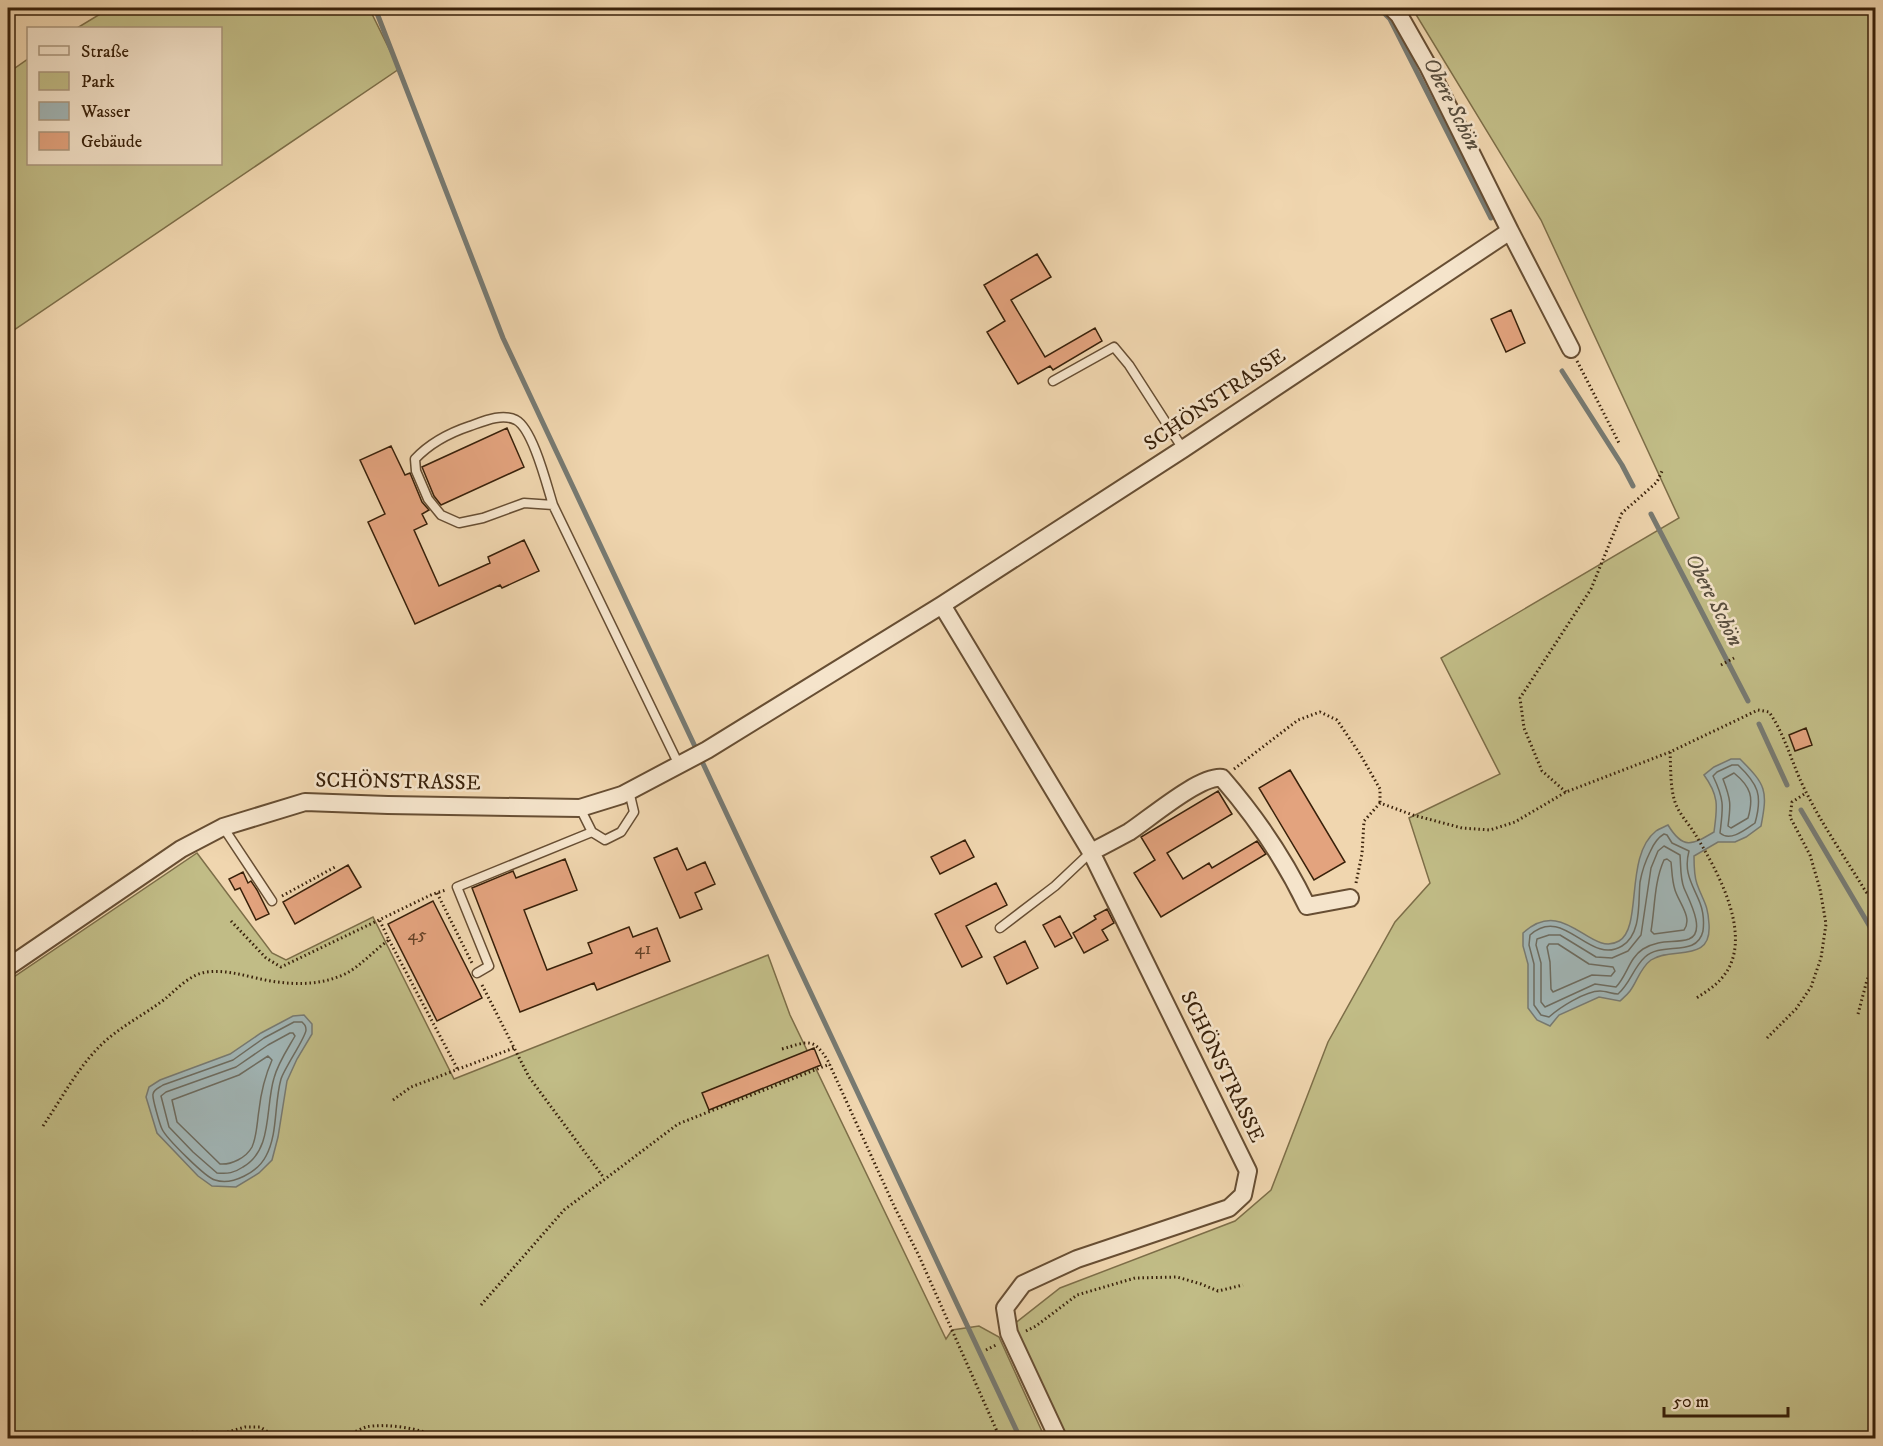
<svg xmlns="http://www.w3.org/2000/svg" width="1883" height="1446" font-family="'IM FELL DW Pica',serif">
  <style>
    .green { fill: #c1bc86; stroke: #7d6e48; stroke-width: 1.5 }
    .water { fill: #a1b6b7; stroke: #777a72; stroke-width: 1.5 }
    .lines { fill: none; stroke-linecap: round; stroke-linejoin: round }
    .shore { stroke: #6d6c60; stroke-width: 1.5 }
    .stream { stroke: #777a72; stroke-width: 5 }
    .building { fill: #e3a37e; stroke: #39210a; stroke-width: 1.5 }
    .service-casing { stroke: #674e33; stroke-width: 11 }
    .minor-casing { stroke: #674e33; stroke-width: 20 }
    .path { stroke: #39210a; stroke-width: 3; stroke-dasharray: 1.5 3; stroke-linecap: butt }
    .service { stroke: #f5e4cb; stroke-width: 8 }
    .minor { stroke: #f5e4cb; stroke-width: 16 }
    .labels { text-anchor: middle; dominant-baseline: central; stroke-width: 5; stroke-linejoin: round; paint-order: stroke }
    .number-label { font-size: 18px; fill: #644227 }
    .street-label { font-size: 21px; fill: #39210a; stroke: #f5e4cb }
    .water-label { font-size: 22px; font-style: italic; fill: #584e3e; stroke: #f5e4cb }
  </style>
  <rect width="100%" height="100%" fill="#f0d6af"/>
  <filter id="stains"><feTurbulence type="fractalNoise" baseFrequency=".00333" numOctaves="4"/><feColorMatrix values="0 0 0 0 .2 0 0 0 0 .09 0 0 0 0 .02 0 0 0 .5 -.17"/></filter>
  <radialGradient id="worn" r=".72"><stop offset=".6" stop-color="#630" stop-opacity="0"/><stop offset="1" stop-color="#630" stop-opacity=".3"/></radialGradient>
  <path class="green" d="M 110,8 L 369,8 L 399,69 L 8,334 L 8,73 L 28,59 L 28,164 L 220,164 L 220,28 L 77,28 Z
    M 1412,8 L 1875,8 L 1875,1438 L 1067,1438 L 1014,1324 L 1060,1288 L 1235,1221 L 1271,1190 L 1328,1042 L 1395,922 L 1430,883 L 1409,818 L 1500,774 L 1441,658 L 1679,518 L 1541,220 Z
    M 197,853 L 272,953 L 286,960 L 373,917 L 454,1079 L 768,955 L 790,1015 L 946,1339 L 952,1330 L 979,1326 L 999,1337 L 1045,1438 L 8,1438 L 8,981 Z"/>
  <path class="water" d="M 1731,759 L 1740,759 C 1766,785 1768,790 1761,826 L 1746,837 L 1735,842 L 1718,842 L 1694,856 C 1694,865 1694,876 1697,884 C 1703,901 1708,904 1709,924 C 1712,964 1672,946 1651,960 C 1640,968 1637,982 1630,991 C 1627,995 1623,998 1620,1001 L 1599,997 L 1559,1015 L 1550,1026 L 1537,1020 L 1528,1008 L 1528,964 L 1523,946 L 1523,933 C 1565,895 1590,958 1619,941 C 1643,927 1624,856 1656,831 C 1659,829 1664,827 1668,825 C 1683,850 1692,845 1714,832 C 1717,808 1720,797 1704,775 L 1714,767 Z
    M 304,1015 L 312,1024 L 312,1034 L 297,1059 L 287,1081 L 278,1137 L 272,1160 L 259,1173 L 236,1187 L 212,1186 L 198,1176 L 157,1133 L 146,1097 L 149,1087 L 160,1080 L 230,1054 L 261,1033 L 293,1016 Z"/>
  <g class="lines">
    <path class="shore" d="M 1732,765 L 1738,765 C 1758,784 1763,795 1755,823 C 1745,830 1730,842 1720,833 C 1723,807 1725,801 1713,776 L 1717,772 Z
      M 1734,773 C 1751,787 1754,797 1748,818 L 1731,828 L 1728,826 C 1731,804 1731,800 1723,779 Z
      M 1664,834 L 1667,835 L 1672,843 L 1689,851 C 1683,873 1693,885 1700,903 C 1703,911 1704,923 1703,931 C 1697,958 1662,941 1645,957 C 1633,968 1630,984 1618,994 C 1612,994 1606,991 1600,991 C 1585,991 1559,1008 1549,1017 L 1541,1015 L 1534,1005 L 1534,964 L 1529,945 L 1530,935 C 1564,904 1589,966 1622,946 C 1642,934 1638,902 1640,882 C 1642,871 1645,862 1650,852 C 1653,845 1657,838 1664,834 Z
      M 1664,846 L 1680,855 C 1681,866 1680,878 1684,888 C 1688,898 1707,932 1689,939 C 1674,944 1661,938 1643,949 C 1629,958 1627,976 1616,987 L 1595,984 L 1545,1007 L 1541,1002 L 1541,963 L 1536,945 L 1537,939 L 1549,935 L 1560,935 L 1596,957 L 1612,958 L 1628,951 L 1641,935 L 1651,868 L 1658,851 Z
      M 1667,859 L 1671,862 C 1672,871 1672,881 1675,890 C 1679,903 1693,918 1684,930 L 1654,934 L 1651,931 C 1655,908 1654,882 1664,860 Z
      M 1549,944 L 1558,944 L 1589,964 L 1613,967 L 1615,971 L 1611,976 L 1592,975 L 1553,992 L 1551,989 L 1550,962 L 1547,947 Z
      M 294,1022 L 302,1022 C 305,1025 306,1026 306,1030 C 306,1037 285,1067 281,1079 C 274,1104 278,1134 266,1156 C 258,1172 232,1186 215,1180 C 206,1178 166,1138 162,1129 C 160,1125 152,1098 153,1094 C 154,1089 159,1088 163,1085 L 233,1060 L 264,1038 Z
      M 290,1033 L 293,1033 L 295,1036 C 287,1050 278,1063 274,1078 C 265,1108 273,1150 243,1167 C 234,1173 228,1174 217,1173 L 193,1152 L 169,1127 L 161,1096 L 166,1092 L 236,1067 L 268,1045 Z
      M 268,1056 L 272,1060 C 265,1076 261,1092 259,1110 C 257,1122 257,1136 252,1147 C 246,1158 231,1165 220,1164 L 177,1122 L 172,1100 L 239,1075 Z"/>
    <path class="stream" d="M 375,8 L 503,338 L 1020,1438
      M 1379,8 L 1390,19 L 1491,218
      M 1562,371 L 1622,465 L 1633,486
      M 1651,514 L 1748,701
      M 1759,724 L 1787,785
      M 1801,810 L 1876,937"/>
  </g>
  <path class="building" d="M 1037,254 L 1051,277 L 1011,300 L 1045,357 L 1095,328 L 1102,341 L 1053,370 L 1050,366 L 1018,384 L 987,332 L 1005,321 L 984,285 Z
    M 1511,310 L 1525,343 L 1506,352 L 1491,319 Z
    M 507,428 L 524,467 L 441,505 L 434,496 L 422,467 Z
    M 391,446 L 405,475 L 410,473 L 422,502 L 429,510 L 422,514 L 427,524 L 414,530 L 439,586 L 490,563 L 488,557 L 524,540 L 539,571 L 502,588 L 500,585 L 415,624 L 368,522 L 385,514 L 360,460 Z
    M 1806,728 L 1812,745 L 1795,751 L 1789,735 Z
    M 1290,770 L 1345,862 L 1314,880 L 1259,788 Z
    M 1218,791 L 1232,814 L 1167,853 L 1183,879 L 1209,863 L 1212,868 L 1257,841 L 1266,854 L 1161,917 L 1134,873 L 1155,860 L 1141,837 Z
    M 965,840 L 974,857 L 940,874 L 931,857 Z
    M 677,848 L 687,870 L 705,862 L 715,884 L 695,893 L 702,909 L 680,918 L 654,858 Z
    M 565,859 L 577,890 L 524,910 L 547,970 L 592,953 L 588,943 L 629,927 L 633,937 L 657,928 L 670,961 L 597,990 L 594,983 L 520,1012 L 472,888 L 513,871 L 516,878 Z
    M 348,865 L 361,887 L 295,924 L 283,902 Z
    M 243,872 L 248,883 L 251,881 L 257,890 L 269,914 L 256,920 L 240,888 L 235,890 L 229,879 Z
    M 996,883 L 1007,905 L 966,926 L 982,957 L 962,967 L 935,914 Z
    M 433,901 L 482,998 L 437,1021 L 388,924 Z
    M 1107,909 L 1114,923 L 1102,930 L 1108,940 L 1084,953 L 1073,933 L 1096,919 L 1094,916 Z
    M 1060,916 L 1072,938 L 1055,947 L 1043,925 Z
    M 1025,941 L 1038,968 L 1007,984 L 994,957 Z
    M 814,1048 L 821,1065 L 709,1110 L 702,1093 Z"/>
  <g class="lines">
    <defs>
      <path id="service" d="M 1053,381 L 1114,347 L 1129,365 L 1183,449
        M 553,505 C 547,486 533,429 516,420 C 502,413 484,421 470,426 C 449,433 431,442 415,459 L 416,471 L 428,499 L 441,515 L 459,523 L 483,518 L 524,503 L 553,505 L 679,765
        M 580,808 L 592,832 L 605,840 L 621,832 L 634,812 L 629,791
        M 223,827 L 272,901
        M 1000,928 L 1055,886 L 1091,852
        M 477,973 L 489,966 L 457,887 L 592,832"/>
      <path id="minor" d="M 1510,231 L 1571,349
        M 942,605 L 1091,852 L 1248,1171 L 1243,1195 L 1229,1208 L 1077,1259 L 1023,1284 L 1005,1308 L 1009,1333 L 1058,1438
        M 1091,852 C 1103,846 1116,839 1129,832 C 1149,819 1200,775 1222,778 C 1255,816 1285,860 1307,906 L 1350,898
        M 8,967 L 181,849 L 223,827 L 305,802 L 388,805 L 580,808 L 622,795 L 707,750 L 942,605 L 1183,449 L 1510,231 L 1428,66 L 1399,15 L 1392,8"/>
    </defs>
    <use href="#service" class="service-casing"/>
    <use href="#minor" class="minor-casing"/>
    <path class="path" d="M 1577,361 L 1620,445
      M 1721,665 L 1734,658
      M 1670,752 C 1671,769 1670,787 1675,802 C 1679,814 1689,824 1695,834 C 1717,870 1757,940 1721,979 C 1714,987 1704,993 1695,999
      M 1234,769 L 1298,720 L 1320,712 L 1337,720 L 1360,754 L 1380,789 L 1380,803
      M 1566,792 L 1542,771 L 1524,728 L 1520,698 L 1591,589 L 1622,513 L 1657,482 L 1663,469
      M 1356,883 L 1362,854 L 1364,821 L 1380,803 L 1413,815 L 1462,828 L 1490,830 L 1515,822 L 1566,792 L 1670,752 L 1758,710 L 1769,712 C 1786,736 1792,765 1806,792 C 1823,826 1846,859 1866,892 L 1876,900
      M 437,893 L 472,963
      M 282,896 L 335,867
      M 231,921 L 266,958 L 281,967 L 433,894 L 446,890
      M 389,940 L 458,1070
      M 482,985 L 529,1077 L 604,1178
      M 1858,1014 L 1867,980 L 1876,963
      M 1767,1038 L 1796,1009 L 1811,987 L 1821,958 L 1826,924 L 1820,889 L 1810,855 L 1790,817 L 1792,802 L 1806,793
      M 782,1049 C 807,1042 813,1036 828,1061 L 895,1208 L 919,1256 L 1000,1438
      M 393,1100 L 411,1087 L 514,1048
      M 43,1126 C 62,1098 78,1067 102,1044 C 121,1026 144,1015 165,999 C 177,989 190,974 207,972 C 224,970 239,974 256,978 C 286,985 317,987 345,974 C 361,966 374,950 389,940 L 379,919
      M 481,1305 L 564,1210 L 678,1124 L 830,1064
      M 1026,1331 L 1036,1326 L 1077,1295 L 1135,1278 L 1177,1277 L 1201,1284 L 1218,1291 L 1243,1285
      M 986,1350 L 998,1344
      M 138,1438 L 193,1432 L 221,1434 L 245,1427 L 260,1427 L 278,1438
      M 339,1438 C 349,1436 357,1430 366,1427 C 384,1423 423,1428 437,1438"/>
    <use href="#service" class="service"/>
    <use href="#minor" class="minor"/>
  </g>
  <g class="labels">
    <g class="number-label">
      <text x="417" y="935">45</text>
      <text x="643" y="949">41</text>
    </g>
    <g class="street-label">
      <text transform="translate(1215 400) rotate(-34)">SCHÖNSTRASSE</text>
      <text transform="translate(398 782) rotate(1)">SCHÖNSTRASSE</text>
      <text transform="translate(1222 1067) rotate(64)">SCHÖNSTRASSE</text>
    </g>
    <g class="water-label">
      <text transform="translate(1452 104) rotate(63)">Obere Schön</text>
      <text transform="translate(1714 600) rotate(63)">Obere Schön</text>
    </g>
  </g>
  <rect width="1883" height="1446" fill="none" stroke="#f0d6af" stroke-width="30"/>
  <rect x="9" y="9" width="1865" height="1428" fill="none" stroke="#39210a" stroke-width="3"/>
  <rect x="15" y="15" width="1853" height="1416" fill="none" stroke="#39210a" stroke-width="1.5"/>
  <rect x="27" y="27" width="195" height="138" fill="#f5e4cb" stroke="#aa967e" stroke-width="1.5"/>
  <rect x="39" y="46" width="30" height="9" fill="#f5e4cb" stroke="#aa967e" stroke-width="1.5"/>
  <text x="81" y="57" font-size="18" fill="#39210a">Straße</text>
  <rect x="39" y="72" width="30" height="18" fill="#c1bc86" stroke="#aa967e" stroke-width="1.5"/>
  <text x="81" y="87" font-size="18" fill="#39210a">Park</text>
  <rect x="39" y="102" width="30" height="18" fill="#a1b6b7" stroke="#aa967e" stroke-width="1.5"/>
  <text x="81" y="117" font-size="18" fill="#39210a">Wasser</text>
  <rect x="39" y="132" width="30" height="18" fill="#e3a37e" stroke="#aa967e" stroke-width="1.5"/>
  <text x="81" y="147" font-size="18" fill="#39210a">Gebäude</text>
  <path d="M1664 1407v9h124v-9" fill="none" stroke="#39210a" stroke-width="3"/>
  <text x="1673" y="1407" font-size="18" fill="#39210a" stroke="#f5e4cb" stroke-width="4.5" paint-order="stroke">50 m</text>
  <rect width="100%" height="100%" filter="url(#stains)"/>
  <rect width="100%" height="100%" fill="url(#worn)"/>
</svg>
